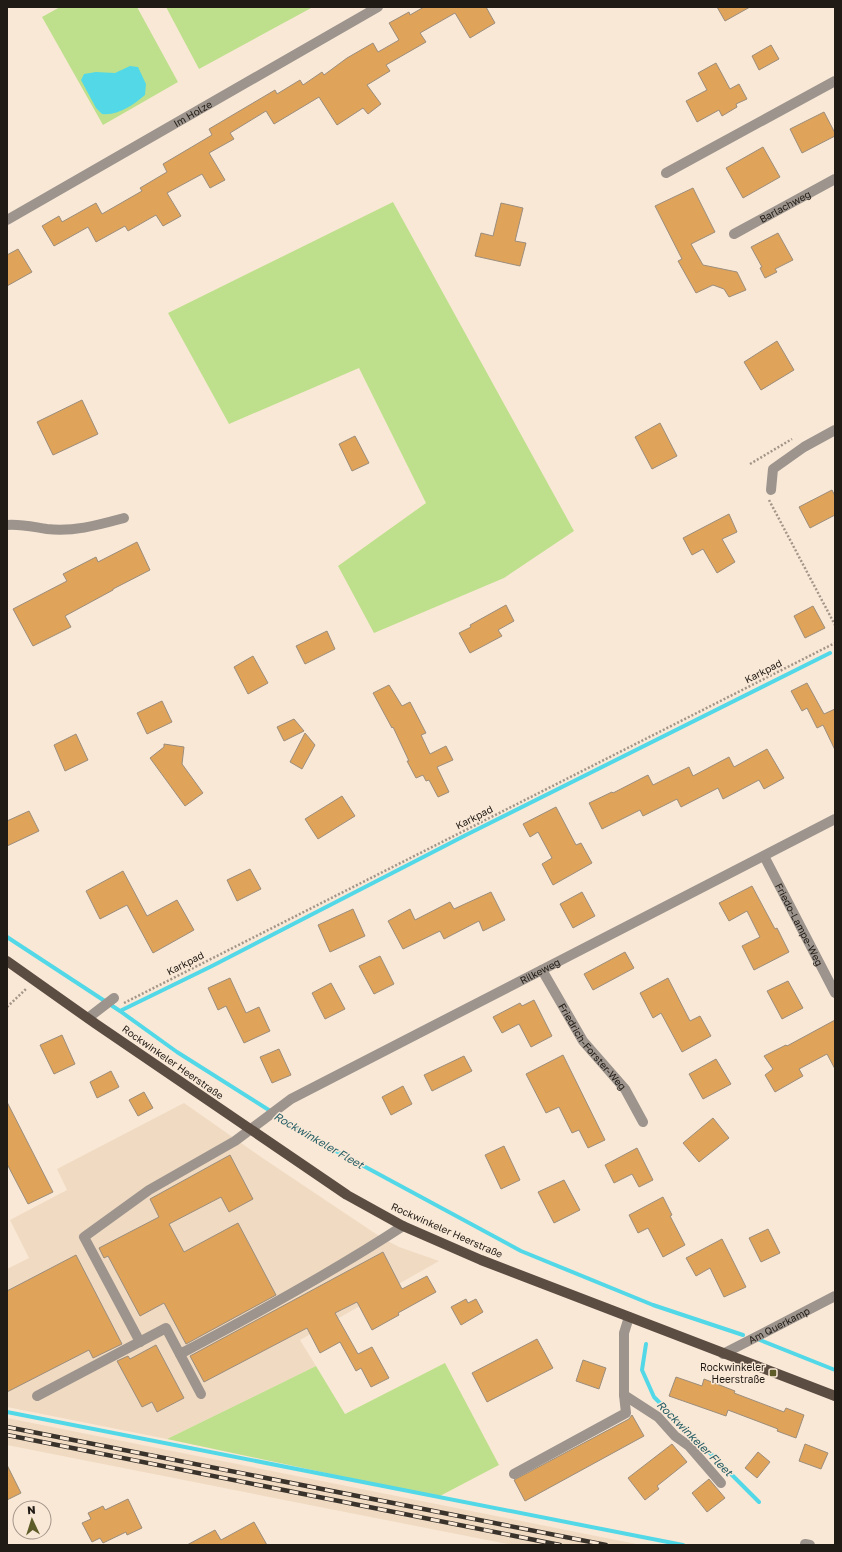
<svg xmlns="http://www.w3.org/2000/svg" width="842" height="1552" font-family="'Golos Text',sans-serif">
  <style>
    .built { fill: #f0dac2 }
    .green { fill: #bee08c }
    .water { fill: #53d8e7 }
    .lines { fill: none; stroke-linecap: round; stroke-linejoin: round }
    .stream { stroke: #53d8e7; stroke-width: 4 }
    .building { fill: #dfa359; stroke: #9c8d7c }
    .path { stroke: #a39689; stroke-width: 2.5; stroke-dasharray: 2 2; stroke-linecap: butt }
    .minor { stroke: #9c948d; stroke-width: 10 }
    .major { stroke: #5c4d43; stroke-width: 10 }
    .rail-casing { stroke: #3a332c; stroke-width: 4.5 }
    .rail { stroke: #f9e8d6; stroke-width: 3; stroke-dasharray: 9; stroke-linecap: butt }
    .poi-dot { fill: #5e5d29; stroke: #f9e8d6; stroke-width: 1.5 }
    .labels { text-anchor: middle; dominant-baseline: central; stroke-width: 3; stroke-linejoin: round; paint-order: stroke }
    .street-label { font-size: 10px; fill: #211b15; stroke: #f9e8d6 }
    .poi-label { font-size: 10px; fill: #211b15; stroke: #f9e8d6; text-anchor: end }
    .water-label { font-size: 11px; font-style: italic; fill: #285f66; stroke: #f9e8d6 }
  </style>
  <rect width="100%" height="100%" fill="#f9e8d6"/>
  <path class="built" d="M 184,1103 L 261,1157 L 382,1238 L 399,1247 L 439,1261 L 300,1340 L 316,1366 L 167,1439 L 7,1407 L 7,1269 L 29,1258 L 10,1220 L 67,1190 L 57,1169 Z
    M 7,1418 L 87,1434 L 641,1545 L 512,1545 L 7,1445 Z"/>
  <path class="green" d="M 60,7 L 137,7 L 178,82 L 103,125 L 42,17 Z
    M 166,7 L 313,7 L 199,69 Z
    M 393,202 L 574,531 L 504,578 L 374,633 L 338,566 L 426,503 L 359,368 L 229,424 L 168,313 Z
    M 445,1363 L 499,1465 L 438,1497 L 167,1439 L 316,1366 L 345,1414 Z"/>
  <path class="water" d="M 130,66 L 138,67 L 146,84 L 145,95 C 133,105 118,116 102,114 L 96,108 L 81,80 L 84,74 L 96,72 L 115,73 Z"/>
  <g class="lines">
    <path class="stream" d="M 7,937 L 120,1011 L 177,1052 L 321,1143 L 521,1251 L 653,1305 L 743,1335
      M 120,1011 L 212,966 L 466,835 L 830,653
      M 760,1340 L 835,1370
      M 646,1344 L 642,1370 L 654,1397 L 759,1502
      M 7,1412 L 683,1545"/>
  </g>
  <path class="building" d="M 424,7 L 486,7 L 495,23 L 470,38 L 455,13 L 420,33 L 426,42 L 386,65 L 390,71 L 367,85 L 381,104 L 368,114 L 363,108 L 337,125 L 319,97 L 274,124 L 266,111 L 230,133 L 234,139 L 209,153 L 225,180 L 210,188 L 202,174 L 167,193 L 181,216 L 163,226 L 156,215 L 128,231 L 125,226 L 96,242 L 88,227 L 54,246 L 42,226 L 59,216 L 62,222 L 96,203 L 102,214 L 142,191 L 140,188 L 167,172 L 163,164 L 212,135 L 209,129 L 275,90 L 277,94 L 300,80 L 303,85 L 322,72 L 324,75 L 347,58 L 373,43 L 378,52 L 399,40 L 389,23 L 409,12 L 410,15 Z
    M 717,7 L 750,7 L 725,21 Z
    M 771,45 L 779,59 L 759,70 L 752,56 Z
    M 716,63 L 730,89 L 739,84 L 747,99 L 736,104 L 737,107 L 722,116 L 719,110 L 697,122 L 686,101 L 707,90 L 698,73 Z
    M 824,112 L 835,133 L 835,136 L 802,153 L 790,129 Z
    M 763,147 L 780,177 L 743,198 L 726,168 Z
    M 693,188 L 715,232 L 691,244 L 703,265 L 737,272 L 746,290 L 729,297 L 724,289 L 713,285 L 696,293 L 678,261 L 682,259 L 655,206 Z
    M 501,203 L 523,208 L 515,241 L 526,243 L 520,266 L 475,256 L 481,233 L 493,236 Z
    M 778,233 L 793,260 L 775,269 L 777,272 L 765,278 L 760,268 L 762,267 L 751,247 Z
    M 18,249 L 32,272 L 7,286 L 7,255 Z
    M 777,341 L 794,370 L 761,390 L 744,362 Z
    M 82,400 L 98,434 L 53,455 L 37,422 Z
    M 660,423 L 677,456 L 652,469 L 635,437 Z
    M 355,436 L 369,463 L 352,471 L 339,444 Z
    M 832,490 L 835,496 L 835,515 L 810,528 L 799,507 Z
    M 729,514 L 737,532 L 722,539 L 735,562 L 717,573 L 703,549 L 692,555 L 683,538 Z
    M 137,542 L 150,570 L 113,589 L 113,590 L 65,616 L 71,627 L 33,646 L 13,609 L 67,581 L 63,574 L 96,557 L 98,562 Z
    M 506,605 L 514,621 L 498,630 L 502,636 L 470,653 L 459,633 L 471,627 L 470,625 Z
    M 813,606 L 825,628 L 805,638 L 794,616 Z
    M 327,631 L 335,649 L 305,664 L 296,646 Z
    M 253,656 L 268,683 L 248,694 L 234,667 Z
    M 807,683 L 824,714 L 835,709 L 835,750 L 823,725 L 817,728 L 807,708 L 802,711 L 791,691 Z
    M 389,685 L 402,706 L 410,702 L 426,733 L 421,735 L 430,754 L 446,746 L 453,760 L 437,767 L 449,792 L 438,797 L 429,780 L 426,781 L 423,775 L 416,778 L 407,761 L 409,761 L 393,727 L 392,728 L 373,693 Z
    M 162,701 L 172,722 L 147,734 L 137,713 Z
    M 294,719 L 304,731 L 284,741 L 277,727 Z
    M 305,733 L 315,745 L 302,769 L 290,762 Z
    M 76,734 L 88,760 L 65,771 L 54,745 Z
    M 164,744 L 184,747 L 182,764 L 203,793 L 185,806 L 150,758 L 164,747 Z
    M 767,749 L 784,778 L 764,789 L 759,780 L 723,799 L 718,788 L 681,807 L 677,799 L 643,816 L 640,810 L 602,829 L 589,803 L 612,792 L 613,793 L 648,775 L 653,785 L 689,767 L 693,776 L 729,757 L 734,767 Z
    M 342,796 L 355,816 L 318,839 L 305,819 Z
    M 556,807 L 576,845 L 581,843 L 592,863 L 553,885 L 542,864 L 552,858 L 538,832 L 530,837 L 523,824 Z
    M 29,811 L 39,831 L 7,846 L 7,821 Z
    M 250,869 L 261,889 L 237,901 L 227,880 Z
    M 123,871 L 147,916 L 177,900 L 194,930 L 153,953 L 127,905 L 100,919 L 86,891 Z
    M 752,886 L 775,929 L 777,928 L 789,952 L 754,970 L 742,946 L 760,937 L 747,911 L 729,921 L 719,903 Z
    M 491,892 L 505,920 L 483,931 L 479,921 L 444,939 L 440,931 L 403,949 L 388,921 L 410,909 L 415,920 L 450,902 L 454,909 Z
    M 582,892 L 595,916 L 573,928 L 560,904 Z
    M 353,909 L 365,936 L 330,952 L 318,925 Z
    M 625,952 L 634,968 L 593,990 L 584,974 Z
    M 380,956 L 394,984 L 374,994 L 359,966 Z
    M 230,978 L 246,1013 L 259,1007 L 270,1031 L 244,1043 L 226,1006 L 218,1010 L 208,988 Z
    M 668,978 L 690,1021 L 700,1016 L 711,1036 L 682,1052 L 661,1013 L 653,1018 L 640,993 Z
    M 788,981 L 803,1008 L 782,1019 L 767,991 Z
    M 331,983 L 345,1009 L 325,1019 L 312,993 Z
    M 534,1000 L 552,1036 L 531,1047 L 519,1024 L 502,1033 L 493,1017 L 520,1003 L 522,1006 Z
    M 835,1020 L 835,1069 L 827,1054 L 799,1069 L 803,1076 L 775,1092 L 765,1075 L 773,1069 L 764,1056 L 786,1045 L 787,1046 Z
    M 62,1035 L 75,1064 L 54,1074 L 40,1045 Z
    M 279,1049 L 291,1075 L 272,1083 L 260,1057 Z
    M 563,1055 L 605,1140 L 588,1148 L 579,1130 L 572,1133 L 559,1107 L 546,1113 L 526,1074 Z
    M 464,1056 L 472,1071 L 432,1091 L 424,1075 Z
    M 716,1059 L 731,1084 L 703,1099 L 689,1074 Z
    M 111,1071 L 119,1087 L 97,1098 L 90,1082 Z
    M 403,1086 L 412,1104 L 391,1115 L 382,1097 Z
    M 144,1092 L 153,1108 L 138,1116 L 129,1100 Z
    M 7,1102 L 53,1192 L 28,1204 L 7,1164 Z
    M 713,1118 L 729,1138 L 699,1162 L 683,1143 Z
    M 504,1146 L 520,1180 L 501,1189 L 485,1155 Z
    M 637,1148 L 653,1180 L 639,1187 L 632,1174 L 614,1183 L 605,1165 Z
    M 230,1155 L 253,1199 L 229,1212 L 221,1197 L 169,1224 L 184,1252 L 238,1223 L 276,1295 L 186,1344 L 164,1303 L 140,1316 L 108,1256 L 104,1258 L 99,1248 L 159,1217 L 150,1199 Z
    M 564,1180 L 580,1210 L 554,1223 L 538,1192 Z
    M 663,1197 L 672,1215 L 670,1216 L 685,1245 L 663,1257 L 648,1228 L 638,1233 L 629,1215 Z
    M 768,1229 L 780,1253 L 761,1262 L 749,1238 Z
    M 722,1239 L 746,1287 L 724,1297 L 710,1268 L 696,1276 L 686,1258 Z
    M 383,1252 L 402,1289 L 427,1276 L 436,1292 L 398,1313 L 399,1315 L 372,1330 L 357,1302 L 335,1313 L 358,1354 L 372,1347 L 389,1378 L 371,1387 L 361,1368 L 356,1371 L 340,1342 L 320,1353 L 307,1328 L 204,1382 L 190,1356 Z
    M 76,1255 L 122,1344 L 93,1358 L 89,1350 L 7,1392 L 7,1291 Z
    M 466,1299 L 468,1303 L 476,1299 L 483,1312 L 461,1325 L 451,1307 Z
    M 537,1339 L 553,1368 L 487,1402 L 472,1373 Z
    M 156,1345 L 184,1398 L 157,1412 L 152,1402 L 142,1407 L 117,1361 L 128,1356 L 130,1359 Z
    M 583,1360 L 606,1368 L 599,1389 L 576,1381 Z
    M 676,1377 L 702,1386 L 704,1379 L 735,1391 L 734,1393 L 784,1412 L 786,1408 L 804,1415 L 796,1438 L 777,1431 L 778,1429 L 728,1410 L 726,1416 L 669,1396 Z
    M 632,1415 L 644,1436 L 525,1501 L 514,1480 L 629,1419 Z
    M 672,1444 L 687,1462 L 657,1486 L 659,1489 L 645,1500 L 628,1478 Z
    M 805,1444 L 828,1453 L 821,1469 L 799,1461 Z
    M 758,1452 L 770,1462 L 757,1478 L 745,1468 Z
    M 7,1465 L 21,1493 L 7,1500 Z
    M 709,1479 L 725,1498 L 707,1512 L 692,1493 Z
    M 128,1499 L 142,1528 L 127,1535 L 126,1532 L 103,1543 L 100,1538 L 92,1542 L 82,1523 L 91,1519 L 88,1513 L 103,1506 L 105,1510 Z
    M 254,1522 L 267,1545 L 187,1545 L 215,1530 L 221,1540 Z"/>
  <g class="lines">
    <path class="path" d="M 750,464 L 792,439
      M 769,500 L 835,625
      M 124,1003 L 835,643
      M 7,1007 L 27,988"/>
    <g class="minor">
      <path d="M 666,173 L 835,81"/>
      <path id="s1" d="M 7,220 L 378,7"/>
      <path id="s2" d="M 734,234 L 835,179"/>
      <path d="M 771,490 L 773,469 L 804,447 L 835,430"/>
      <path d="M 7,525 C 22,524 33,527 47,529 C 74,532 98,525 124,518"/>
      <path id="s3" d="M 764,856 L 835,993"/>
      <path id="s4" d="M 542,970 L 583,1041 L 625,1089 L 643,1122"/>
      <path d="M 88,1018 L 114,998"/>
      <path id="s5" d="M 140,1342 L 84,1237 L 149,1190 L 235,1141 L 291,1099 L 835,819"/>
      <path d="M 180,1354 C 256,1314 331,1273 403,1226"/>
      <path id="s6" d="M 723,1354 L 835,1296"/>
      <path d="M 624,1395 L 658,1417 L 675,1436 L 689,1446 L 721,1483"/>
      <path d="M 37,1396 L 166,1328 L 201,1394"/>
      <path d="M 514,1474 L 626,1413 L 624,1395 L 624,1333 L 629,1317"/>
      <path d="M 805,1544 L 810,1545"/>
    </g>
    <path class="major" d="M 7,961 L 96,1024 L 347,1195 L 403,1226 L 481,1260 L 835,1396"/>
    <defs>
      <path id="rail" d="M 7,1427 L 606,1545
        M 7,1435 L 560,1545"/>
    </defs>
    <use href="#rail" class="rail-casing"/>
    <use href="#rail" class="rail"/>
  </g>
  <rect class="poi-dot" x="769" y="1369" width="8" height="8" rx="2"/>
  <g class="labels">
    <g class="street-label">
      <text stroke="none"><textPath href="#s1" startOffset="214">Im Holze</textPath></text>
      <text stroke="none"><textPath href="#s2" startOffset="58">Barlachweg</textPath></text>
      <text transform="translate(763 671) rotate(-27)">Karkpad</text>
      <text transform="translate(474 817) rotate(-27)">Karkpad</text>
      <text stroke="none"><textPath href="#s3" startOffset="77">Friedo-Lampe-Weg</textPath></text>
      <text transform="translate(185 963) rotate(-27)">Karkpad</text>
      <text stroke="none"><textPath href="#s5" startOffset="648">Rilkeweg</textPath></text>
      <text stroke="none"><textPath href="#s4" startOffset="92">Friedrich-Forster-Weg</textPath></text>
      <text transform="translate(173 1062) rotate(35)">Rockwinkeler Heerstraße</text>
      <text transform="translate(447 1230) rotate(24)">Rockwinkeler Heerstraße</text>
      <text stroke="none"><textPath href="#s6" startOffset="63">Am Querkamp</textPath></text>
    </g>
    <g class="poi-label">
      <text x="765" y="1367">Rockwinkeler<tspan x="765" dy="12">Heerstraße</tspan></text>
    </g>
    <g class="water-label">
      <text transform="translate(319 1140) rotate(30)">Rockwinkeler Fleet</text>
      <text transform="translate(695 1438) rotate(45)">Rockwinkeler Fleet</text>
    </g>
  </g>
  <rect width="842" height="1552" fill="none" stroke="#211b15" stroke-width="16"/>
  <g transform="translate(32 1520) rotate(356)"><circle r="19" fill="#f9e8d6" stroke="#a39689"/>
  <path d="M0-3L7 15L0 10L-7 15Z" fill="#5e5d29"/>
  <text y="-6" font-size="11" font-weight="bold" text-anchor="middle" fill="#211b15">N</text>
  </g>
</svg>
